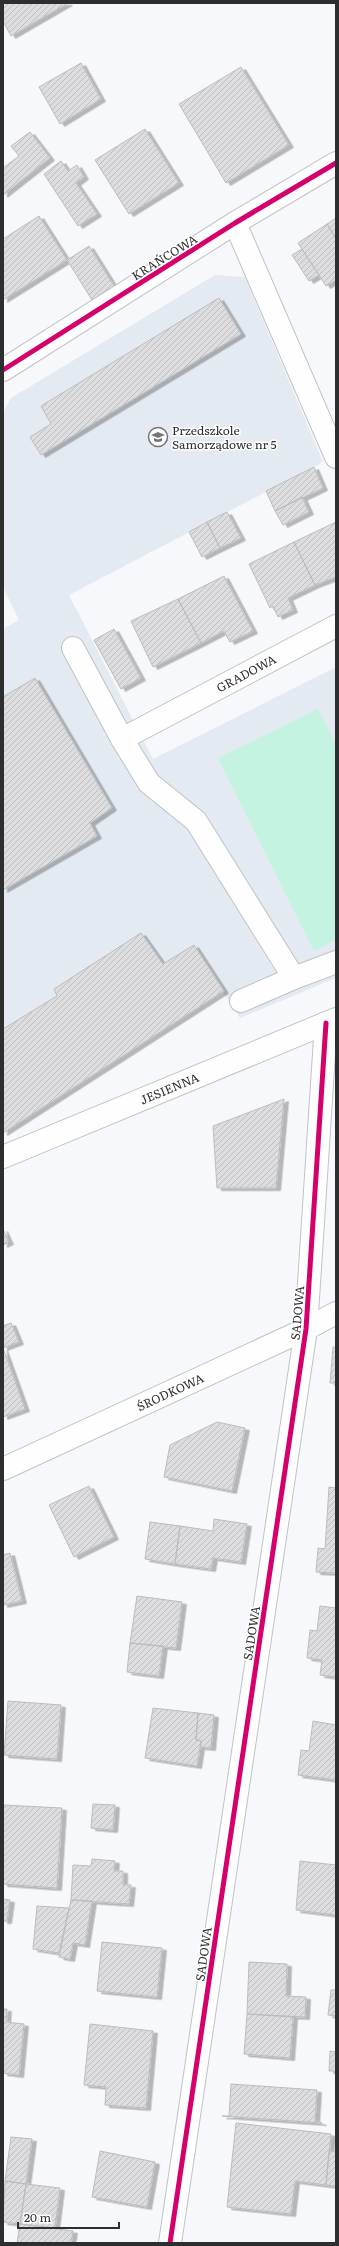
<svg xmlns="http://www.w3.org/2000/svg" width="339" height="2246" font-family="Literata,serif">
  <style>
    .built { fill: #e3eaf2 }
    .pitch { fill: #c5f3e1 }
    .building { fill: url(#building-hatch); stroke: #bbbcbe; filter: url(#shadow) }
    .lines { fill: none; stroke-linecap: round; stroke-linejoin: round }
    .minor-casing { stroke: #c0c2c5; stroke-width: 24 }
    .minor { stroke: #fefefe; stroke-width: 22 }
    .cycleway-casing { stroke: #fff; stroke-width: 8 }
    .cycleway { stroke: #d6006c; stroke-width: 5 }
    .labels { text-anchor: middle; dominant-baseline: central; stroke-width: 3; stroke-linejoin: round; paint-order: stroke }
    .street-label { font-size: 12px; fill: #2c2e30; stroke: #fff }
    .poi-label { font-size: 12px; fill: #2c2e30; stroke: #fff; text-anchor: start }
  </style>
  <defs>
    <pattern id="building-hatch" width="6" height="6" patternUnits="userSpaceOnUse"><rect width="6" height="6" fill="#dddde0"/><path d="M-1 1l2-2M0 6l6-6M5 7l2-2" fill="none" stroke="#bebec0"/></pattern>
    <filter id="shadow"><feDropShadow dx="4.5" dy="2.5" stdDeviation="0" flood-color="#0004"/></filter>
  </defs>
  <rect width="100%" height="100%" fill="#f6f8fb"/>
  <path class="built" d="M 215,275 L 245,277 L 323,462 L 69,595 L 153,759 L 336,667 L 336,978 L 240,1018 L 223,992 L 3,1133 L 3,629 L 19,620 L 3,587 L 3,413 L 11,398 Z"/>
  <path class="pitch" d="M 318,709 L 336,745 L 336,940 L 314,951 L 218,758 Z"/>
  <path class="building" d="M 3,3 L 68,3 L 11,36 L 3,21 Z
    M 81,63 L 101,99 L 60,124 L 39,87 Z
    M 241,67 L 289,145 L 226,183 L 179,104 Z
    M 145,129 L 179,183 L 129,214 L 95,160 Z
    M 30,132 L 50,158 L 3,195 L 3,168 L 19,156 L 11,146 Z
    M 61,161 L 68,171 L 77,165 L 84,177 L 76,183 L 97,214 L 78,226 L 44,174 Z
    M 39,216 L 67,260 L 3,300 L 3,239 Z
    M 336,218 L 336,239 L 327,224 Z
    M 327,224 L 336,239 L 336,280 L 326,286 L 298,243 Z
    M 89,246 L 114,286 L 92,300 L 67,260 Z
    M 302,249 L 319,275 L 309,281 L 292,255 Z
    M 219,298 L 241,334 L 41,455 L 30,437 L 51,424 L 41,406 Z
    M 314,467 L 323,488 L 275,511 L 266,491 Z
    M 302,497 L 309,512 L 283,525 L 275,511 Z
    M 227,512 L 241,538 L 220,548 L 207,522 Z
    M 207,522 L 220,548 L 202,557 L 189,532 Z
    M 336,522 L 336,577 L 315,585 L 294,542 Z
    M 294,542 L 315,585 L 288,598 L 293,610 L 278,617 L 273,606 L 270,608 L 249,564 Z
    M 224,576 L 253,631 L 230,642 L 224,631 L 201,643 L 178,599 Z
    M 178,599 L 201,643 L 153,667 L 131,621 Z
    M 114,629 L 141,678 L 121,689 L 94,640 Z
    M 35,678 L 112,808 L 90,823 L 97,836 L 3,890 L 3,697 Z
    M 141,933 L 163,964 L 194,945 L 224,991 L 3,1133 L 3,1029 L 57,996 L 54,989 Z
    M 284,1099 L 276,1188 L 217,1188 L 213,1126 Z
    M 3,1229 L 9,1242 L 3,1245 Z
    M 11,1323 L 19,1342 L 3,1348 L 3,1326 Z
    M 333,1347 L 336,1347 L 336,1383 L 330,1383 Z
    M 3,1348 L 25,1409 L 3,1417 Z
    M 217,1422 L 245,1428 L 232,1491 L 164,1477 L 170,1445 Z
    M 89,1486 L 114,1537 L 74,1557 L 49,1505 Z
    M 329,1487 L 336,1488 L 336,1573 L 316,1572 L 318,1548 L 325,1549 Z
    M 214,1519 L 247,1524 L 241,1562 L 213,1558 L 211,1569 L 175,1564 L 180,1526 L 213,1531 Z
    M 150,1522 L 180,1526 L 175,1564 L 145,1559 Z
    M 10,1553 L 22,1601 L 3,1605 L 3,1555 Z
    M 137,1596 L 182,1602 L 176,1648 L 130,1643 Z
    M 320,1606 L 336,1608 L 336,1677 L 320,1675 L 322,1660 L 307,1658 L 310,1630 L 317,1631 Z
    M 130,1643 L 163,1646 L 159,1676 L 127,1672 Z
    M 8,1701 L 61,1705 L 57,1759 L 4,1755 Z
    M 153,1708 L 198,1713 L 196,1740 L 201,1741 L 197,1766 L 145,1758 Z
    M 198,1713 L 214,1715 L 211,1748 L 201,1747 L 201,1741 L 196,1740 Z
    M 313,1721 L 336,1725 L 336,1780 L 298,1775 L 301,1750 L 309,1751 Z
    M 93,1804 L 115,1805 L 113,1830 L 91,1828 Z
    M 3,1805 L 62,1808 L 57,1888 L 3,1884 Z
    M 92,1859 L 115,1861 L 114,1871 L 123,1871 L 123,1885 L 131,1885 L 129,1904 L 71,1900 L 73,1865 L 91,1866 Z
    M 300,1861 L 336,1865 L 336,1915 L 296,1910 Z
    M 3,1899 L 10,1900 L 7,1921 L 3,1921 Z
    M 71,1900 L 92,1901 L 85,1945 L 73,1943 L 70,1959 L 59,1957 Z
    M 37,1906 L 69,1908 L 59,1953 L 33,1949 Z
    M 102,1942 L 162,1948 L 157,1997 L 97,1991 Z
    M 249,1962 L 287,1964 L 286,1996 L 306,1997 L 305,2017 L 247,2014 Z
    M 331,1990 L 336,1990 L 336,2016 L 328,2015 Z
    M 3,2009 L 7,2009 L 6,2022 L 24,2024 L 19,2075 L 3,2073 Z
    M 247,2014 L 293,2017 L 290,2058 L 244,2054 Z
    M 90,2024 L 153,2031 L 146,2108 L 105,2105 L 106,2087 L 84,2085 Z
    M 330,2051 L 336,2052 L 336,2071 L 329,2071 Z
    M 231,2084 L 317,2090 L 315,2121 L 322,2123 L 222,2116 L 229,2116 Z
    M 236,2123 L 331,2134 L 326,2185 L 295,2181 L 291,2214 L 227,2207 Z
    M 11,2137 L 32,2139 L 26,2184 L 5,2181 Z
    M 100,2151 L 155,2162 L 147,2207 L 92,2197 Z
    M 329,2151 L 336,2152 L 336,2186 L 326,2185 Z
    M 5,2181 L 26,2184 L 20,2224 L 3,2222 Z
    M 26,2184 L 60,2188 L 55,2228 L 20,2224 Z
    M 20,2224 L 73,2231 L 71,2243 L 17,2243 Z"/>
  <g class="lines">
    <defs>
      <g id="minor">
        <path d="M 235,223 L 336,457"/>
        <path d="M 3,370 L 235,223 L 336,163"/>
        <path d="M 336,626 L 122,739 L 149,783 L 196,821 L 294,978 L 336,962"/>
        <path d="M 73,648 L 122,739"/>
        <path d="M 241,1001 L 294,978"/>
        <path id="s1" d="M 3,1157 L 336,1019"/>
        <path id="s2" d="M 3,1469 L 306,1329 L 336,1313"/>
        <path d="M 170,2243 L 306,1329 L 326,1023"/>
      </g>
    </defs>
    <use href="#minor" class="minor-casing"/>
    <use href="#minor" class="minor"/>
    <defs>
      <path id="cycleway" d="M 3,370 L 235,223 L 336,163
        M 170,2243 L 306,1329 L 326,1023"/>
    </defs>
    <use href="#cycleway" class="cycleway-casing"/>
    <use href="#cycleway" class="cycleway"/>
  </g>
  <defs>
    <symbol id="school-ring" viewBox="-11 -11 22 22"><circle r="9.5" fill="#fff" stroke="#737577" stroke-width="1.5"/><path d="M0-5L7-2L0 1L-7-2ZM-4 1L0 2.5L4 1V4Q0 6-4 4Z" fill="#737577"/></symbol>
  </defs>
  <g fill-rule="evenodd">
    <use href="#school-ring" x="147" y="426" width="22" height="22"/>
  </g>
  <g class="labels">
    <g class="street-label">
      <text transform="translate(164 257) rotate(-32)">KRAŃCOWA</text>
      <text transform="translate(246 673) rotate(-28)">GRADOWA</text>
      <text stroke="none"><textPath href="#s1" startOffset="180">JESIENNA</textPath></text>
      <text transform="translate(297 1313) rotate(-85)">SADOWA</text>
      <text stroke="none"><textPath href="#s2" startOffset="184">ŚRODKOWA</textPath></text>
      <text transform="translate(251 1633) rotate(-81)">SADOWA</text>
      <text transform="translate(203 1954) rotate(-82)">SADOWA</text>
    </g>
    <g class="poi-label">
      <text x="172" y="430">Przedszkole<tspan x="172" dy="14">Samorządowe nr 5</tspan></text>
    </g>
  </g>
  <rect width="339" height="2246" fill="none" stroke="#2c2e30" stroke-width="8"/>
  <path d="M18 2222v6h101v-6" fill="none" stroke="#2c2e30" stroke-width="2"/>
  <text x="24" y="2222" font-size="12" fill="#2c2e30" stroke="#ffffff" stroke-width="3" paint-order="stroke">20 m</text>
</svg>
